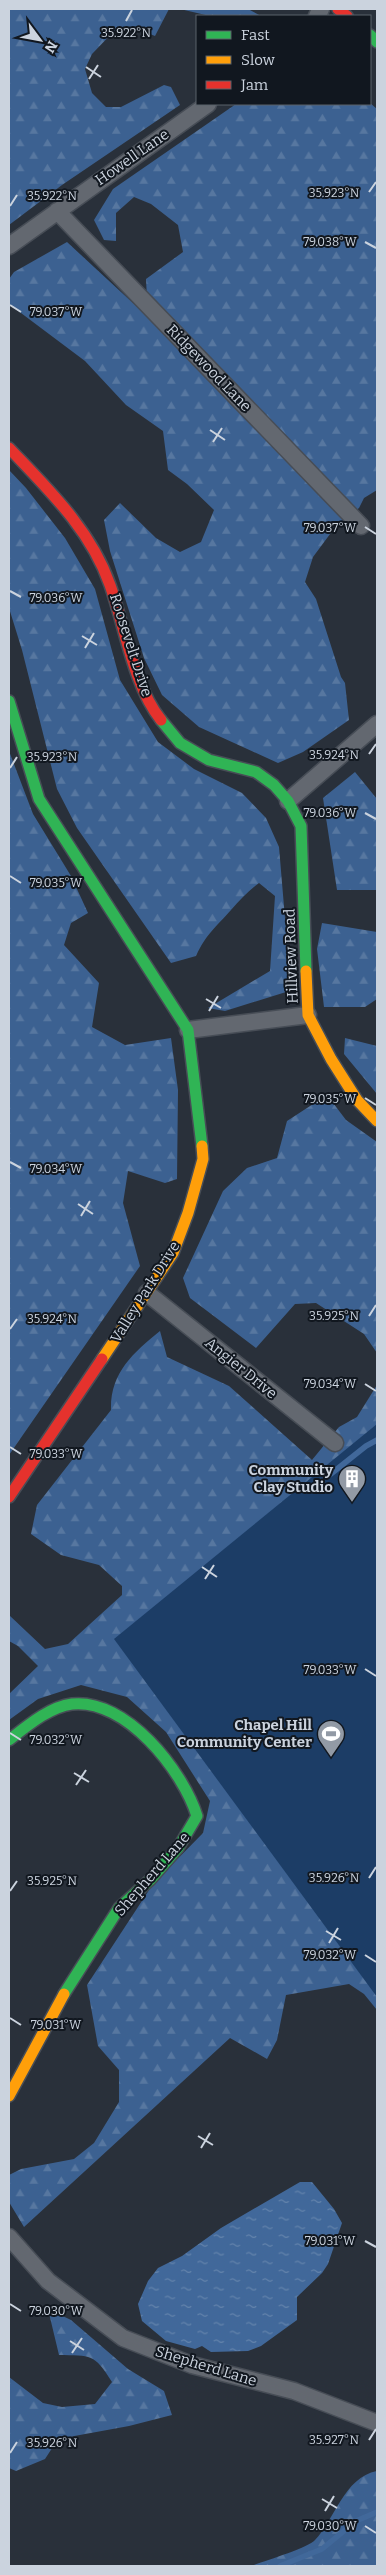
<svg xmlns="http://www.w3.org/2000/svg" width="386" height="2575" font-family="Bitter,serif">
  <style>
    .forest { fill: url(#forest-firs) }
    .park { fill: #1c3d66 }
    .water { fill: url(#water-ripples) }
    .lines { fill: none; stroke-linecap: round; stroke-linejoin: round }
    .stream { stroke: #41689a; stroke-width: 5.5 }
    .street-casing { stroke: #474d56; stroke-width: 19 }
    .fast-casing { stroke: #474d56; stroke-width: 14 }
    .slow-casing { stroke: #474d56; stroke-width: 14 }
    .jam-casing { stroke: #474d56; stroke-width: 14 }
    .street { stroke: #636870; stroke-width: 16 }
    .fast { stroke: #30b455; stroke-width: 11 }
    .slow { stroke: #ff9f0a; stroke-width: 11 }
    .jam { stroke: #e5322d; stroke-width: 11 }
    .ticks { fill: none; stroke: #cbd3de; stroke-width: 2 }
    .labels { text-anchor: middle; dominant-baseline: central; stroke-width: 4; stroke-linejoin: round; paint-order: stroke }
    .street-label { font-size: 15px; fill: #cbd3de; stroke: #11171f }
    .poi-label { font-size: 15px; font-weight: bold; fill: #cbd3de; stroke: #11171f; text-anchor: end }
    .ticks-label { font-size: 12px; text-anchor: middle; fill: #cbd3de; stroke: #11171f; stroke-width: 4; stroke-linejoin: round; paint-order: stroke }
  </style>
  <defs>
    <pattern id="forest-firs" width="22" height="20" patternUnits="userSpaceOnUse" patternTransform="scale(1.25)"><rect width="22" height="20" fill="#3c6191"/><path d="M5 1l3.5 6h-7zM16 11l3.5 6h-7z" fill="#5777a0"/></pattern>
    <pattern id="water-ripples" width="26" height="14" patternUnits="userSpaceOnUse" patternTransform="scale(1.25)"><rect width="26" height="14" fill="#41689a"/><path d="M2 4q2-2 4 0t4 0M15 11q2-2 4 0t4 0" fill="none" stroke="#6484ac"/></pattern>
  </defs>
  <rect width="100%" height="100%" fill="#29303a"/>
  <path class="forest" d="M 9,9 L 169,9 L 155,36 L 140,30 L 118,27 L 92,54 L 85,69 L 92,93 L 106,107 L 121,107 L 164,85 L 171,87 L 180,105 L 62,185 L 9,225 Z
    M 180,9 L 248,9 L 261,16 L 210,16 Z
    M 370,103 L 377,109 L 377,490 L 364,498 L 359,508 L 336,526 L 313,557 L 305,582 L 316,599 L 341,677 L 345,683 L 349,720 L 303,752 L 278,763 L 199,727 L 162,695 L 144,658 L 110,551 L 104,520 L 120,503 L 156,538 L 180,552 L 201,542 L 214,510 L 187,484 L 168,470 L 163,431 L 126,405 L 85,361 L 9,304 L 9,279 L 14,272 L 67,242 L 148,317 L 146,279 L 183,252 L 178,225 L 151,204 L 134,197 L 116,213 L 116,241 L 104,240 L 94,220 L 113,189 L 236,104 Z
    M 9,470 L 26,488 L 65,538 L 95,589 L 120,680 L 158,742 L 194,769 L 242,793 L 266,818 L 279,847 L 290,978 L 286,992 L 225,1011 L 208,1008 L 270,971 L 275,896 L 259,883 C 248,891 240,900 231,910 C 216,927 206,934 196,956 L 171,963 L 77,828 L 57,789 L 22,650 L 9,608 Z
    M 9,751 L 33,814 L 71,876 L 88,913 L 71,923 L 64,945 L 99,983 L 92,1027 L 125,1045 L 171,1038 L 178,1090 L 177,1179 L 165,1183 L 128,1171 L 123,1203 L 140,1266 L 9,1455 Z
    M 355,772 L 377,799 L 377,890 L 337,890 L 323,798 Z
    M 322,923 L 377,932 L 377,999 L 365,1007 L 324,1007 L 317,949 Z
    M 345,1038 L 377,1046 L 377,1094 L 344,1054 Z
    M 327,1095 L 346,1120 L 377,1142 L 377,1353 L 364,1334 L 316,1303 L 295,1304 L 256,1348 L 190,1298 L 183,1278 L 223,1191 L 247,1168 L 277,1158 L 287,1121 Z
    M 160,1331 L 167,1357 L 229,1386 L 312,1460 L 339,1427 L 357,1417 L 377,1385 L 377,2010 L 364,1994 L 349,1984 L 286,1995 L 277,2040 L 267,2059 L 230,2038 L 24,2227 L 9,2202 L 9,2175 L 21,2169 L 74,2159 L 94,2143 L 119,2102 L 119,2070 L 98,2046 L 87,1985 L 153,1884 L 203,1833 L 210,1801 L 166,1732 L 127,1697 L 81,1685 L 38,1699 L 9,1720 L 9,1694 L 38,1666 L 18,1646 L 9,1641 L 9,1615 L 45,1649 L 68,1644 L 122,1595 L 122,1586 L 99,1565 L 61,1555 L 31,1534 L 37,1505 L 111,1410 C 110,1373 133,1353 160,1331 Z
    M 48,2309 L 71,2320 L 128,2369 L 164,2391 L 172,2415 L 129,2426 L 58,2439 L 45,2459 L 16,2471 L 9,2468 L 9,2377 L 43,2403 L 62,2407 L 95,2404 L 112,2382 C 94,2353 91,2356 59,2355 Z
    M 377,2471 L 377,2566 L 251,2566 C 264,2561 308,2548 315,2540 C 334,2521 344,2477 377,2471 Z"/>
  <path class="park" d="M 377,1424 L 377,1997 L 114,1639 Z"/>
  <path class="water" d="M 300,2182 L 312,2182 L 334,2209 L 342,2223 L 328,2264 L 322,2273 L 297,2297 L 297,2320 L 261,2346 L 248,2351 L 211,2352 L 202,2346 L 195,2349 L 166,2341 L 142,2321 L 138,2304 L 148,2281 L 158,2268 L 182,2256 L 221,2228 Z"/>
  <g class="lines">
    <path class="stream" d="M 327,1477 L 366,1446 L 377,1440
      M 280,2566 L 322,2549 L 356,2521 L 377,2512"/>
    <defs>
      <path id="street" d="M 317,16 L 321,9
        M 57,211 L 361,526
        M 9,246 L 208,104
        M 288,801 L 377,724
        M 188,1030 L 308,1015
        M 147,1293 L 335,1443
        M 9,2237 L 48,2281 L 123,2338 L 192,2365 L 294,2391 L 377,2423"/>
      <path id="fast" d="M 370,35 L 377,42
        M 9,701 L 39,799 L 188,1030 L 202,1146
        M 161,720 L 180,743 L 209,760 L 256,772 L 274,785 L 288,801 L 301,826 L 306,971
        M 9,1740 C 27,1726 49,1707 72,1704 C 126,1698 183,1771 197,1816 L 178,1848 L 151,1879 L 119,1908 L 64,1994"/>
      <path id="slow" d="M 306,971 L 308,1015 L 331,1059 L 357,1100 L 377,1121
        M 102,1359 L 173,1253 L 188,1213 L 203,1159 L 202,1146
        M 9,2096 L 64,1994"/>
      <path id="jam" d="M 338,9 L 347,16
        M 9,448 C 48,489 91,530 110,585 C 125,627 133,685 161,720
        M 9,1497 L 102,1359"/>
    </defs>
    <use href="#street" class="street-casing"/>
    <use href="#fast" class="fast-casing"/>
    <use href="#slow" class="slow-casing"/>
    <use href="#jam" class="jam-casing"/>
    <use href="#street" class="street"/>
    <use href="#fast" class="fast"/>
    <use href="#slow" class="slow"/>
    <use href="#jam" class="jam"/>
  </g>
  <path class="ticks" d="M 126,21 L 132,10M 86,67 L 101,77M 89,79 L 98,65M 369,192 L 376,182M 10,206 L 17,195M 365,242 L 376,248M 10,305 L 21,312M 210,430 L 225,440M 213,442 L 222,428M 365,527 L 376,534M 10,591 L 21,597M 82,636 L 97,645M 85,648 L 94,633M 369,754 L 376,744M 10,768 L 17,757M 365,813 L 376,819M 10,876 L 21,883M 206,999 L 221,1008M 209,1011 L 218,996M 365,1098 L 376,1105M 10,1162 L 21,1168M 78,1204 L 93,1214M 81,1216 L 90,1201M 369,1316 L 376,1305M 10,1329 L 17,1319M 365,1384 L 376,1391M 10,1447 L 21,1454M 202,1567 L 217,1577M 205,1579 L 214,1565M 365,1669 L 376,1676M 10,1733 L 21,1740M 74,1773 L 89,1782M 76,1785 L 86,1770M 369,1878 L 376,1867M 10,1891 L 17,1881M 326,1931 L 341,1940M 329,1943 L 338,1928M 365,1955 L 376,1962M 10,2018 L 21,2025M 198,2136 L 213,2145M 201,2148 L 210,2133M 365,2241 L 376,2247M 10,2304 L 21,2311M 70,2341 L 84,2350M 72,2353 L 82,2338M 369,2440 L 376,2429M 10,2453 L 17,2442M 322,2499 L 337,2508M 325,2511 L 334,2496M 365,2526 L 376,2533"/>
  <defs>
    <symbol id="building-pin" viewBox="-11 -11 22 30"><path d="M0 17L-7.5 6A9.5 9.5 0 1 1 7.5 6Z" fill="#929aa5" stroke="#11171f"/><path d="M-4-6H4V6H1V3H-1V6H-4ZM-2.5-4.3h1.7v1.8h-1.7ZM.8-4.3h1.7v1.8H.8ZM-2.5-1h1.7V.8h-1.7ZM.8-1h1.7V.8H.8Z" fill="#fff"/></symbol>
    <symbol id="stadium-pin" viewBox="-11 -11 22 30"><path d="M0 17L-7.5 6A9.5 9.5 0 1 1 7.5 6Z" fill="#929aa5" stroke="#11171f"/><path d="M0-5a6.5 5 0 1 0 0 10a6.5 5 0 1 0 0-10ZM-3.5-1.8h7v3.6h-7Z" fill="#fff"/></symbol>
  </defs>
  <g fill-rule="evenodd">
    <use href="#building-pin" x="336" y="1463" width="32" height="43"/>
    <use href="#stadium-pin" x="315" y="1718" width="32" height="43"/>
  </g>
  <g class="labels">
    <g class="street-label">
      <text transform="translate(132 157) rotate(-35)">Howell Lane</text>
      <text transform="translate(209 368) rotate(46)">Ridgewood Lane</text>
      <text transform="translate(131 645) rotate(72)">Roosevelt Drive</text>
      <text transform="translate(291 956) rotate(-92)">Hillview Road</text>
      <text transform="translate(145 1292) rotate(-58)">Valley Park Drive</text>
      <text transform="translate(241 1368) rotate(39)">Angier Drive</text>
      <text transform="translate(152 1874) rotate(-49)">Shepherd Lane</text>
      <text transform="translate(206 2366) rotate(17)">Shepherd Lane</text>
    </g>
    <g class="poi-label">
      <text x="333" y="1470">Community<tspan x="333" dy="17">Clay Studio</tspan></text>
      <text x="312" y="1725">Chapel Hill<tspan x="312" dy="17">Community Center</tspan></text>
    </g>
  </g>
  <g class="ticks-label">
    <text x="126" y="37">35.922°N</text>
    <text x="334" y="197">35.923°N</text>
    <text x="52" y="200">35.922°N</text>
    <text x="330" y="246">79.038°W</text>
    <text x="56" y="316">79.037°W</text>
    <text x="330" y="532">79.037°W</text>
    <text x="56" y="602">79.036°W</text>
    <text x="334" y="759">35.924°N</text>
    <text x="52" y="761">35.923°N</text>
    <text x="330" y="817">79.036°W</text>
    <text x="56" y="887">79.035°W</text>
    <text x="330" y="1103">79.035°W</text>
    <text x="56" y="1173">79.034°W</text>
    <text x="334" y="1320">35.925°N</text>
    <text x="52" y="1323">35.924°N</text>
    <text x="330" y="1388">79.034°W</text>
    <text x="56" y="1458">79.033°W</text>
    <text x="330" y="1674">79.033°W</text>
    <text x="56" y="1744">79.032°W</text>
    <text x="334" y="1882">35.926°N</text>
    <text x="52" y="1885">35.925°N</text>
    <text x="330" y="1959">79.032°W</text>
    <text x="56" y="2029">79.031°W</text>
    <text x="330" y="2245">79.031°W</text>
    <text x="56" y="2315">79.030°W</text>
    <text x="334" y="2444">35.927°N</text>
    <text x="52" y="2447">35.926°N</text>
    <text x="330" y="2530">79.030°W</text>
  </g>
  <rect width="386" height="2575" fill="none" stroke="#cbd3de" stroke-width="20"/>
  <rect x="196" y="15" width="175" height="90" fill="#11171f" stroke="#5b626b"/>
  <rect x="206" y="31" width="25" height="8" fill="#30b455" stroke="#5b626b"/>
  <text x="241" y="40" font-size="15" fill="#cbd3de">Fast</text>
  <rect x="206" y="56" width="25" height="8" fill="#ff9f0a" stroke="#5b626b"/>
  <text x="241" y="65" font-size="15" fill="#cbd3de">Slow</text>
  <rect x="206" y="81" width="25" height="8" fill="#e5322d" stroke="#5b626b"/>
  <text x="241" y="90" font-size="15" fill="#cbd3de">Jam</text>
  <g transform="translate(40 40) rotate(122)" stroke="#11171f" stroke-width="4" paint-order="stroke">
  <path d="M0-4L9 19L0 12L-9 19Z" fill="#cbd3de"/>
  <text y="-8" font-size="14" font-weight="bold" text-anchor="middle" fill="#cbd3de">N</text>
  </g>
</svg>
